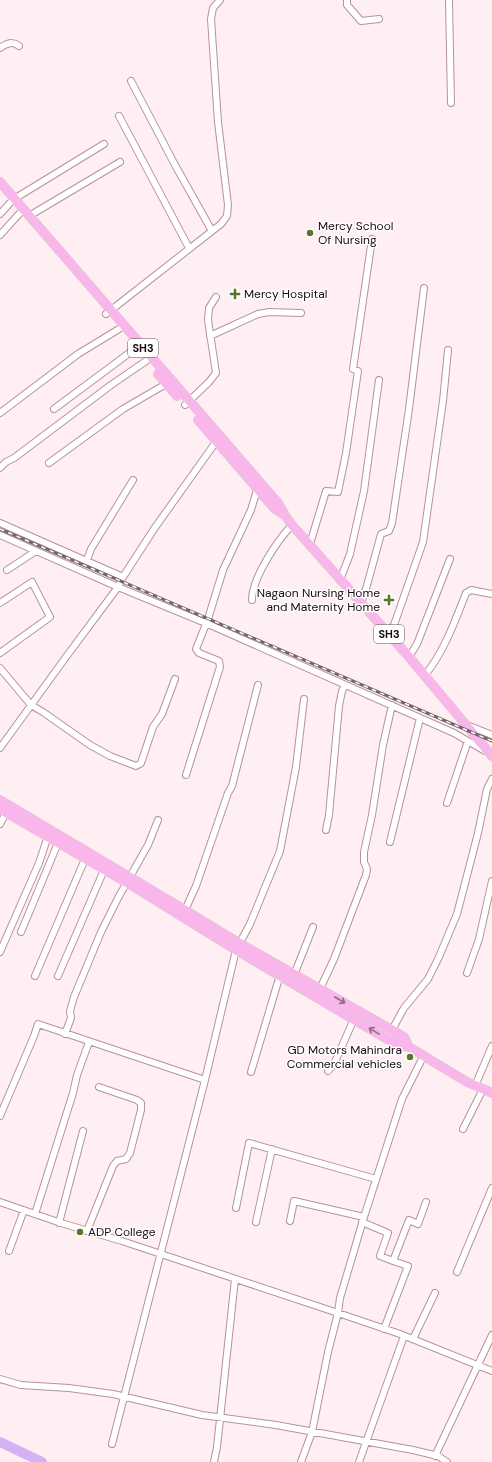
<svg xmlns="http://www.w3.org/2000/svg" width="492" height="1462" font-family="'DM Sans',sans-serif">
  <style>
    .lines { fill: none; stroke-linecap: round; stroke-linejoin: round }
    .river { stroke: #d6b2f4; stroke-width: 10 }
    .street-casing { stroke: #b6929c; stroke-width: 8 }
    .primary-casing { stroke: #d5d3d4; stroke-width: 10 }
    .street { stroke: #fff; stroke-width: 6 }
    .primary { stroke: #f8b6eb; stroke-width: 9 }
    .rail-casing { stroke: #746569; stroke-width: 3 }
    .rail { stroke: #fff; stroke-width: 1.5; stroke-dasharray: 4.5; stroke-linecap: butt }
    .oneway { stroke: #936988 }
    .poi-dot { fill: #58762b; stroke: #fff; stroke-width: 1.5 }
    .labels { text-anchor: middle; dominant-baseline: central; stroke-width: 3; stroke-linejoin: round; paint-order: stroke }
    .shield { fill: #fff; stroke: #5d5456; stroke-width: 1 }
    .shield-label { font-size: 11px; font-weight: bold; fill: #170a0e }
    .poi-label { font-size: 12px; fill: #170a0e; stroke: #fff; text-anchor: start }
  </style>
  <rect width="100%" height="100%" fill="#ffeff3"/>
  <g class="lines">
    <path class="river" d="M 0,1442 L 42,1462"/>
    <defs>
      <path id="street" d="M 347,0 L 347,5 L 361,21 L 379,19
        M 449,0 L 451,103
        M 0,48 C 7,43 12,41 19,46
        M 131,81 L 175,165 L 212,231
        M 119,116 L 189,248
        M 14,199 L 104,144
        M 0,214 L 10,203
        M 29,216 L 120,162
        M 0,235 L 19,214
        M 106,314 L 221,224 L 227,216 L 228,205 L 218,122 L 211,19 L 213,8 L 220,0
        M 210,336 L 258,314 L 269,312 L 301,313
        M 185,405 L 209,382 L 216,373 L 208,320 L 209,308 L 216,297
        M 54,409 L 136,348
        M 0,413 L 78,354 L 119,329
        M 49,463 L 123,409 L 166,384
        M 0,468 L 6,462 L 14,458 L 111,385 L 146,361
        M 0,523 L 123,577
        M 0,535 L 118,587 L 208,624 L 454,733 L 485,751
        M 310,544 L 326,491 L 338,492 L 346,453 L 358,371 L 353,369 L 372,239
        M 87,560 L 91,549 L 133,480
        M 7,570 L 36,551
        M 340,580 L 350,554 L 364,491 L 379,380
        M 252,600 C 252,578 277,541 292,525
        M 0,603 L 32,582 L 50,617 L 0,653
        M 361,603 L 366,589 L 381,534 L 389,531 L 392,523 L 409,409 L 424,288
        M 388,633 L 394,625 L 423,542 L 443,401 L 448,350
        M 409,657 L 417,644 L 450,559
        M 0,668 L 31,705 L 43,712 L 90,745 L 110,756 L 136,766 L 141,763 L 153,727 L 162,714 L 175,679
        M 425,675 C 444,652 455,621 466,593 L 471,590 L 492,594
        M 467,725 L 492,735
        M 0,748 L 66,657 L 118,587 L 123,577 L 154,529 L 218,439
        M 186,775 L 220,667 L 219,661 L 199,653 L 196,649 L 208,619 L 223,570 L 251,510 L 257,490
        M 447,803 L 468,741
        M 0,824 L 6,813
        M 326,830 L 329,815 L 339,706 L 342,691 L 345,685
        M 390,842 L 420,718
        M 185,910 L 196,886 L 228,793 L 232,786 L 258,685
        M 21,932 L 58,843
        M 0,952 L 39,863 L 48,836
        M 467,973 L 479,939 L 492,881
        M 294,975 L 313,927
        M 35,976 L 85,859
        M 58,976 L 104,870
        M 319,991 L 334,959 L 366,875 L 367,869 L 364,862 L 364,852 L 372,815 L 383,745 L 392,705
        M 392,1030 L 404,1008 L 428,979 L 439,957 L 457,914 L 478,833 L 487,789 L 492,779
        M 65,1034 L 71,1018 L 70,1011 L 74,997 L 101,932 L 118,898 L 148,845 L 158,820
        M 328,1071 L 334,1064 L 354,1019
        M 251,1072 L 280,975
        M 475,1086 L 492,1046
        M 0,1116 L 34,1036 L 38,1024 L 205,1080
        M 463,1129 L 483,1089
        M 0,1202 L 61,1223 L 122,1241 L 338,1313 L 400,1334 L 492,1371
        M 236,1208 L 249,1143 L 376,1179
        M 35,1214 L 73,1093 L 77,1075 L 89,1042
        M 290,1221 L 294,1201 L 364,1217
        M 256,1222 L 272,1149
        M 362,1222 L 388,1233 L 380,1256 L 393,1261
        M 59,1223 L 83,1131
        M 87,1231 L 113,1166 L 117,1161 L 126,1159 L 130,1153 L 141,1110 L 141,1103 L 137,1100 L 99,1087
        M 9,1251 L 24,1210
        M 457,1272 L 492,1188
        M 384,1329 L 408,1266 L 393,1261 L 409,1220 L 418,1224 L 426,1202
        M 413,1339 L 435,1293
        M 0,1379 L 21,1385 L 69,1388 L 113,1394 L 202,1415 L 276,1425 L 413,1450 L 438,1456 L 447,1462
        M 112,1444 L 205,1080 L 236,950 L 250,924 L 280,851 L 296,767 L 304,699
        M 435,1456 L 492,1335
        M 214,1462 L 217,1447 L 235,1279
        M 301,1462 L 312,1432 L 328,1352 L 338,1313 L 340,1298 L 364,1217 L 402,1099 L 424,1055
        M 359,1462 L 404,1336"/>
      <path id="primary" d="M 0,182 L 278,503 L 285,515 L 292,525 L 409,657 L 492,756
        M 158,374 L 177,396
        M 198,420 L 274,508 L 283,514
        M 0,800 L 185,910 L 239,943 L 392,1030 L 404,1037 L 409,1047
        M 0,809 L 126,882 L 236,950 L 387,1039 L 399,1045 L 409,1047 L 467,1082 L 492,1093"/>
    </defs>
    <use href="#street" class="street-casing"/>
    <use href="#primary" class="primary-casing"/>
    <use href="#street" class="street"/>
    <use href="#primary" class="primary"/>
    <defs>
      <path id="rail" d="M 0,529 L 492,741"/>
    </defs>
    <use href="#rail" class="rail-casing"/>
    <use href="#rail" class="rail"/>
  </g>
  <defs><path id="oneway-shaft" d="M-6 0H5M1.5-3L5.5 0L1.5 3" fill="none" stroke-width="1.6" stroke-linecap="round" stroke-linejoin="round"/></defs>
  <g class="oneway">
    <use href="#oneway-shaft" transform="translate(340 1000) rotate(30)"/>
    <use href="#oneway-shaft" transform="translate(374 1031) rotate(-149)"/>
  </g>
  <g class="poi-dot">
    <circle cx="310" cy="233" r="4"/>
    <path d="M233 288h4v4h4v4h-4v4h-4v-4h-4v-4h4z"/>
    <path d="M387 594h4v4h4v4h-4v4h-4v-4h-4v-4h4z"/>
    <circle cx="410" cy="1057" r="4"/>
    <circle cx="80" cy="1232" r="4"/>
  </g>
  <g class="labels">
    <g class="shield">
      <rect x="128" y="339" width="30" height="18" rx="3"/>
      <rect x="374" y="625" width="30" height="18" rx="3"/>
    </g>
    <g class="shield-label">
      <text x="143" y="348">SH3</text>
      <text x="389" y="634">SH3</text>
    </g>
    <g class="poi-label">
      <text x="318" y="226">Mercy School<tspan x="318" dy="14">Of Nursing</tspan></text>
      <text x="244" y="294">Mercy Hospital</text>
      <text x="380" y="593" text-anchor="end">Nagaon Nursing Home<tspan x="380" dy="14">and Maternity Home</tspan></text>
      <text x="402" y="1050" text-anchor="end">GD Motors Mahindra<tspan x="402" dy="14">Commercial vehicles</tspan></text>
      <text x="88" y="1232">ADP College</text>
    </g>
  </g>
</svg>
